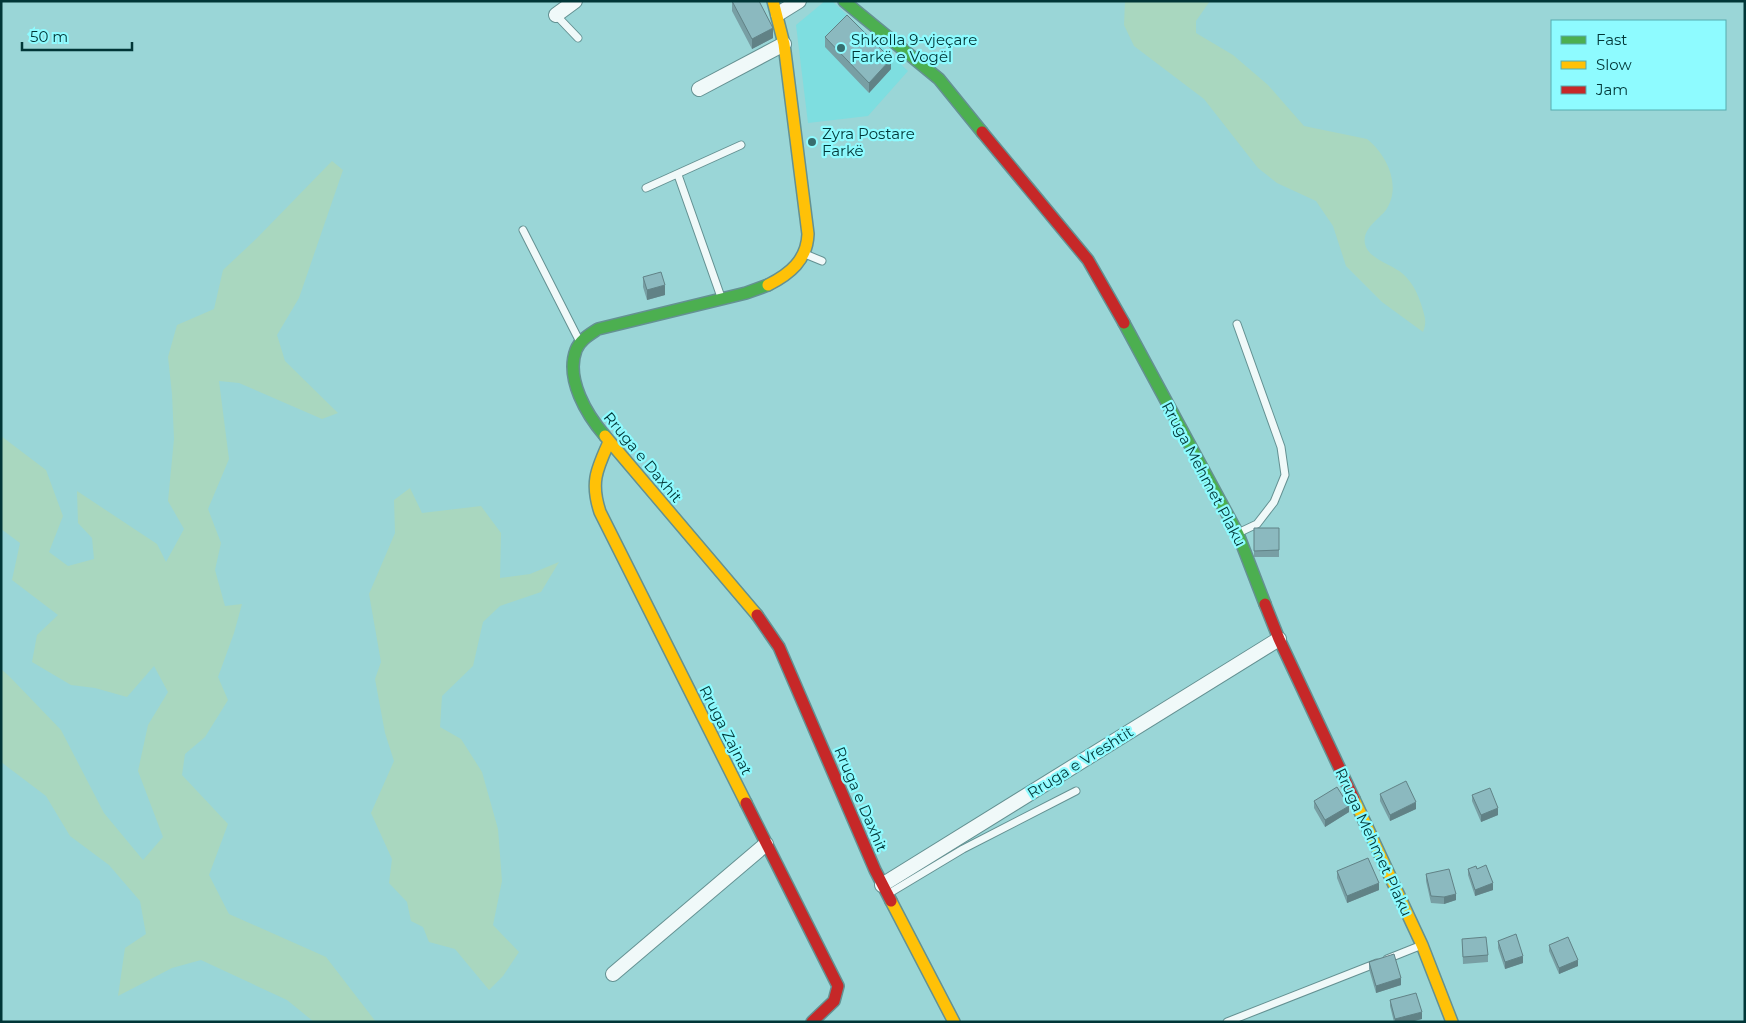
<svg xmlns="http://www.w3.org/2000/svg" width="1746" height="1023" font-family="Montserrat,sans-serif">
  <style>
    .built { fill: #7edee0 }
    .green { fill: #a9d7bf }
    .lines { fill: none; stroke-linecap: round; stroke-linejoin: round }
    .lane-casing { stroke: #649192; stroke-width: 9 }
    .street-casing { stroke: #649192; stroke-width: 16 }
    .fast-casing { stroke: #649192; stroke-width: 14 }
    .slow-casing { stroke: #649192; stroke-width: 14 }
    .jam-casing { stroke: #649192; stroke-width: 14 }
    .lane { stroke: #f0f9f9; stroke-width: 7 }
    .street { stroke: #f0f9f9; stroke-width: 14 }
    .fast { stroke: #4caf50; stroke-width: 11 }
    .slow { stroke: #ffc107; stroke-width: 11 }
    .jam { stroke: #c62828; stroke-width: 11 }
    .wall { fill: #789fa4 }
    .shaded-wall { fill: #618286 }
    .building { fill: #8bb9bf; stroke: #618286 }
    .poi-dot { fill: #376e6f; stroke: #8efbff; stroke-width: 2 }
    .labels { text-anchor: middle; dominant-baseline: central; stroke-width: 4.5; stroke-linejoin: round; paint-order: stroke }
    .poi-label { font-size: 15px; fill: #013637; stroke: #8efbff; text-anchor: start }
    .street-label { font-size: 15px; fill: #013637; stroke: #8efbff }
  </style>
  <rect width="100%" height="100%" fill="#9ad6d7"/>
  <path class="built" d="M 825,1 L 832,1 L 908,71 L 868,116 L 808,123 L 796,25 Z"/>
  <path class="green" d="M 1125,1 L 1210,1 L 1196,21 L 1196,33 L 1233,55 L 1268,85 L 1304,126 L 1367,139 C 1387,155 1402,186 1386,210 C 1378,220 1362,229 1365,244 C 1368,259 1392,264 1403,274 C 1413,283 1418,294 1422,307 C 1425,317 1427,322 1423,332 L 1382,302 L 1346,266 L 1333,226 L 1316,201 L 1277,183 L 1258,168 L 1204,99 L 1134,46 L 1124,25 Z
    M 332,161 L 343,170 L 299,298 L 277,335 L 285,361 L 338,413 L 322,419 L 239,383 L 219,381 L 229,459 L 208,509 L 221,543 L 215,570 L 225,606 L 242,604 L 234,633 L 218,677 L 228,700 L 205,737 L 185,754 L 182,775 L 228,824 L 209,875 L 229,914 L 326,957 L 376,1022 L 314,1022 L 287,1000 L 201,960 L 172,968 L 118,996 L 125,948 L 146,934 L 140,901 L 109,865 L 70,836 L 46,796 L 1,762 L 1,669 L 9,676 L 61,730 L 104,813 L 143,860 L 163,837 L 138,771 L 148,725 L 168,692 L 154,666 L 127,697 L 95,688 L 71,685 L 32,662 L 37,635 L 58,615 L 12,580 L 20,543 L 1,529 L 1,436 L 46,470 L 63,516 L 49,552 L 68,566 L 94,559 L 92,538 L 78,523 L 77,491 L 157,544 L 166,562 L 184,529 L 168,501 L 174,439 L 172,394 L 168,357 L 177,325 L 214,309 L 223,270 L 257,238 Z
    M 410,488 L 422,513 L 481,506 L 501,533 L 500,578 L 530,574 L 559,562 L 541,592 L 500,606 L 483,622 L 473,666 L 442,696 L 440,727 L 461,739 L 482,772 L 498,829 L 502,881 L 493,925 L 519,952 L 503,976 L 489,990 L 455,949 L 429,942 L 423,927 L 411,921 L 407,902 L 389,883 L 392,859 L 371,813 L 394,761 L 385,733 L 375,679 L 381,662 L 369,594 L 395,533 L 394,500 Z"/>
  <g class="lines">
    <defs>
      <path id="lane" d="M 556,15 L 578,38
        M 678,175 L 721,297
        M 646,188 L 741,145
        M 523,230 L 580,342
        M 805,254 L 822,261
        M 1237,324 L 1281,447 L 1285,475 L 1274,502 L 1257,524 L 1238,533
        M 888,894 L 963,849 L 1076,791
        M 1387,959 L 1422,945
        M 1227,1022 L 1377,963"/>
      <path id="street" d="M 778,14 L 799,1
        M 556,15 L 575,1
        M 699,89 L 784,44
        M 882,885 L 1279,639
        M 613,974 L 766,844"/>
      <path id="fast" d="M 844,1 L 939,79 L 982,132
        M 1124,323 L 1238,534 L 1265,604
        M 605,436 C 587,415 565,379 576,350 C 580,340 589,335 598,329 L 746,293 L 768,285"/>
      <path id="slow" d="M 768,285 C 790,274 807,260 808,234 L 784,44 L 773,1
        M 605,436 L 757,615
        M 609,442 C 597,469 590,482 600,512 L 746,803
        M 1354,799 L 1422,945 L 1452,1022
        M 891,901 L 954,1022"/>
      <path id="jam" d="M 982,132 L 1088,260 L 1124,323
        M 1265,604 L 1279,639 L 1354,799
        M 757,615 L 779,647 L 875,870 L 891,901
        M 746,803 L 838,986 L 834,1001 L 812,1022"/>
    </defs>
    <use href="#lane" class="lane-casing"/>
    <use href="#street" class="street-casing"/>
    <use href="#fast" class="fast-casing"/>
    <use href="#slow" class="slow-casing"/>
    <use href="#jam" class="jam-casing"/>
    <use href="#lane" class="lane"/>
    <use href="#street" class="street"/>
    <use href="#fast" class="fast"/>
    <use href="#slow" class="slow"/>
    <use href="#jam" class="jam"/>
  </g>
  <path class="wall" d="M 732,1 L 773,38 L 752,49 L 732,11 Z
    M 825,37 L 891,69 L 869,93 L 825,47 Z
    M 643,277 L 665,295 L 647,300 L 643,287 Z
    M 1254,528 L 1279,528 L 1279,557 L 1254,557 Z
    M 1380,794 L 1416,809 L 1390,821 L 1380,801 Z
    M 1472,795 L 1498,815 L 1481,822 L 1472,801 Z
    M 1314,801 L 1349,812 L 1325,827 L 1314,808 Z
    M 1468,869 L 1477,869 L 1493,890 L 1475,896 L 1468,875 Z
    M 1337,871 L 1379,890 L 1347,903 L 1337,878 Z
    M 1426,874 L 1456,900 L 1444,904 L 1431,903 L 1426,881 Z
    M 1462,939 L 1488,955 L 1488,962 L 1463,964 Z
    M 1498,941 L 1523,963 L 1505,969 L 1498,948 Z
    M 1549,945 L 1578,966 L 1559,974 L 1549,951 Z
    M 1369,962 L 1401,985 L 1376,993 L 1369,969 Z
    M 1390,1000 L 1422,1019 L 1410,1022 L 1394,1022 L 1390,1006 Z"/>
  <path class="shaded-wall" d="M 773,28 L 773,38 L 752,49 L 752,39 Z
    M 891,59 L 891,69 L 869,93 L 869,83 Z
    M 665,285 L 665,295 L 647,300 L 647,290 Z
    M 1416,802 L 1416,809 L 1390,821 L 1390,815 Z
    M 1349,806 L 1349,812 L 1325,827 L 1325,820 Z
    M 1498,808 L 1498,815 L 1481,822 L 1481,815 Z
    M 1379,883 L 1379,890 L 1347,903 L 1347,896 Z
    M 1493,883 L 1493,890 L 1475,896 L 1475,890 Z
    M 1456,894 L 1456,900 L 1444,904 L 1444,897 Z
    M 1523,956 L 1523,963 L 1505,969 L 1505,962 Z
    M 1578,960 L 1578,966 L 1559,974 L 1559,968 Z
    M 1401,978 L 1401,985 L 1376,993 L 1376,986 Z
    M 1422,1012 L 1422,1019 L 1410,1022 L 1395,1022 L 1395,1019 Z"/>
  <path class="building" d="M 732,1 L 759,1 L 773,28 L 752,39 Z
    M 847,15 L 891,59 L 869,83 L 825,37 Z
    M 661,272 L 665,285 L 647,290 L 643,277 Z
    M 1254,528 L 1279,528 L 1279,550 L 1254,551 Z
    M 1406,781 L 1416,802 L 1390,815 L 1380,794 Z
    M 1337,787 L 1349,806 L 1325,820 L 1314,801 Z
    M 1490,788 L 1498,808 L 1481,815 L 1472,795 Z
    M 1368,858 L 1379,883 L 1347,896 L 1337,871 Z
    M 1486,865 L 1493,883 L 1475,890 L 1468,869 L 1476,866 L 1477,869 Z
    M 1449,869 L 1456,894 L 1444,897 L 1431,896 L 1426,874 Z
    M 1516,934 L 1523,956 L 1505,962 L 1498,941 Z
    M 1486,937 L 1488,955 L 1463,957 L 1462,939 Z
    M 1568,937 L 1578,960 L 1559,968 L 1549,945 Z
    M 1394,954 L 1401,978 L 1376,986 L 1369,962 Z
    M 1416,993 L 1422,1012 L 1395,1019 L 1390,1000 Z"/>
  <g class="poi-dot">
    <circle cx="841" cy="48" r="5"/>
    <circle cx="812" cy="142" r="5"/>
  </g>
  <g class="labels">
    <g class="poi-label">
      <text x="851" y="39">Shkolla 9-vjeçare<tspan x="851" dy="17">Farkë e Vogël</tspan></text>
      <text x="822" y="133">Zyra Postare<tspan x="822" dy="17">Farkë</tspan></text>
    </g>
    <g class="street-label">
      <text transform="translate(643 457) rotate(50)">Rruga e Daxhit</text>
      <text transform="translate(1204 474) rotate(62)">Rruga Mehmet Plaku</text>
      <text transform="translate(726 730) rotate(63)">Rruga Zajnat</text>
      <text transform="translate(1080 762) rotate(-32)">Rruga e Vreshtit</text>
      <text transform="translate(861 799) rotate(67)">Rruga e Daxhit</text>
      <text transform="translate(1374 842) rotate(65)">Rruga Mehmet Plaku</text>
    </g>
  </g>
  <rect width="1746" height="1023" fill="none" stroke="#013637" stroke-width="5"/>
  <rect x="1551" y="20" width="175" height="90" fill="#8efbff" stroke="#56acaf"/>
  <rect x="1561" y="36" width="25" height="8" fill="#4caf50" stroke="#56acaf"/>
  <text x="1596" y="45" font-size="15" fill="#013637">Fast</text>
  <rect x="1561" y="61" width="25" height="8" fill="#ffc107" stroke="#56acaf"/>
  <text x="1596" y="70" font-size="15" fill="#013637">Slow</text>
  <rect x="1561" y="86" width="25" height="8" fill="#c62828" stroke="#56acaf"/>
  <text x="1596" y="95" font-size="15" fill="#013637">Jam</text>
  <path d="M22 42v8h110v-8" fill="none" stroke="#013637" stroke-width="2.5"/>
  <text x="30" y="42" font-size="15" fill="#013637" stroke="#8efbff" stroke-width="4" paint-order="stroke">50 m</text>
</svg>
